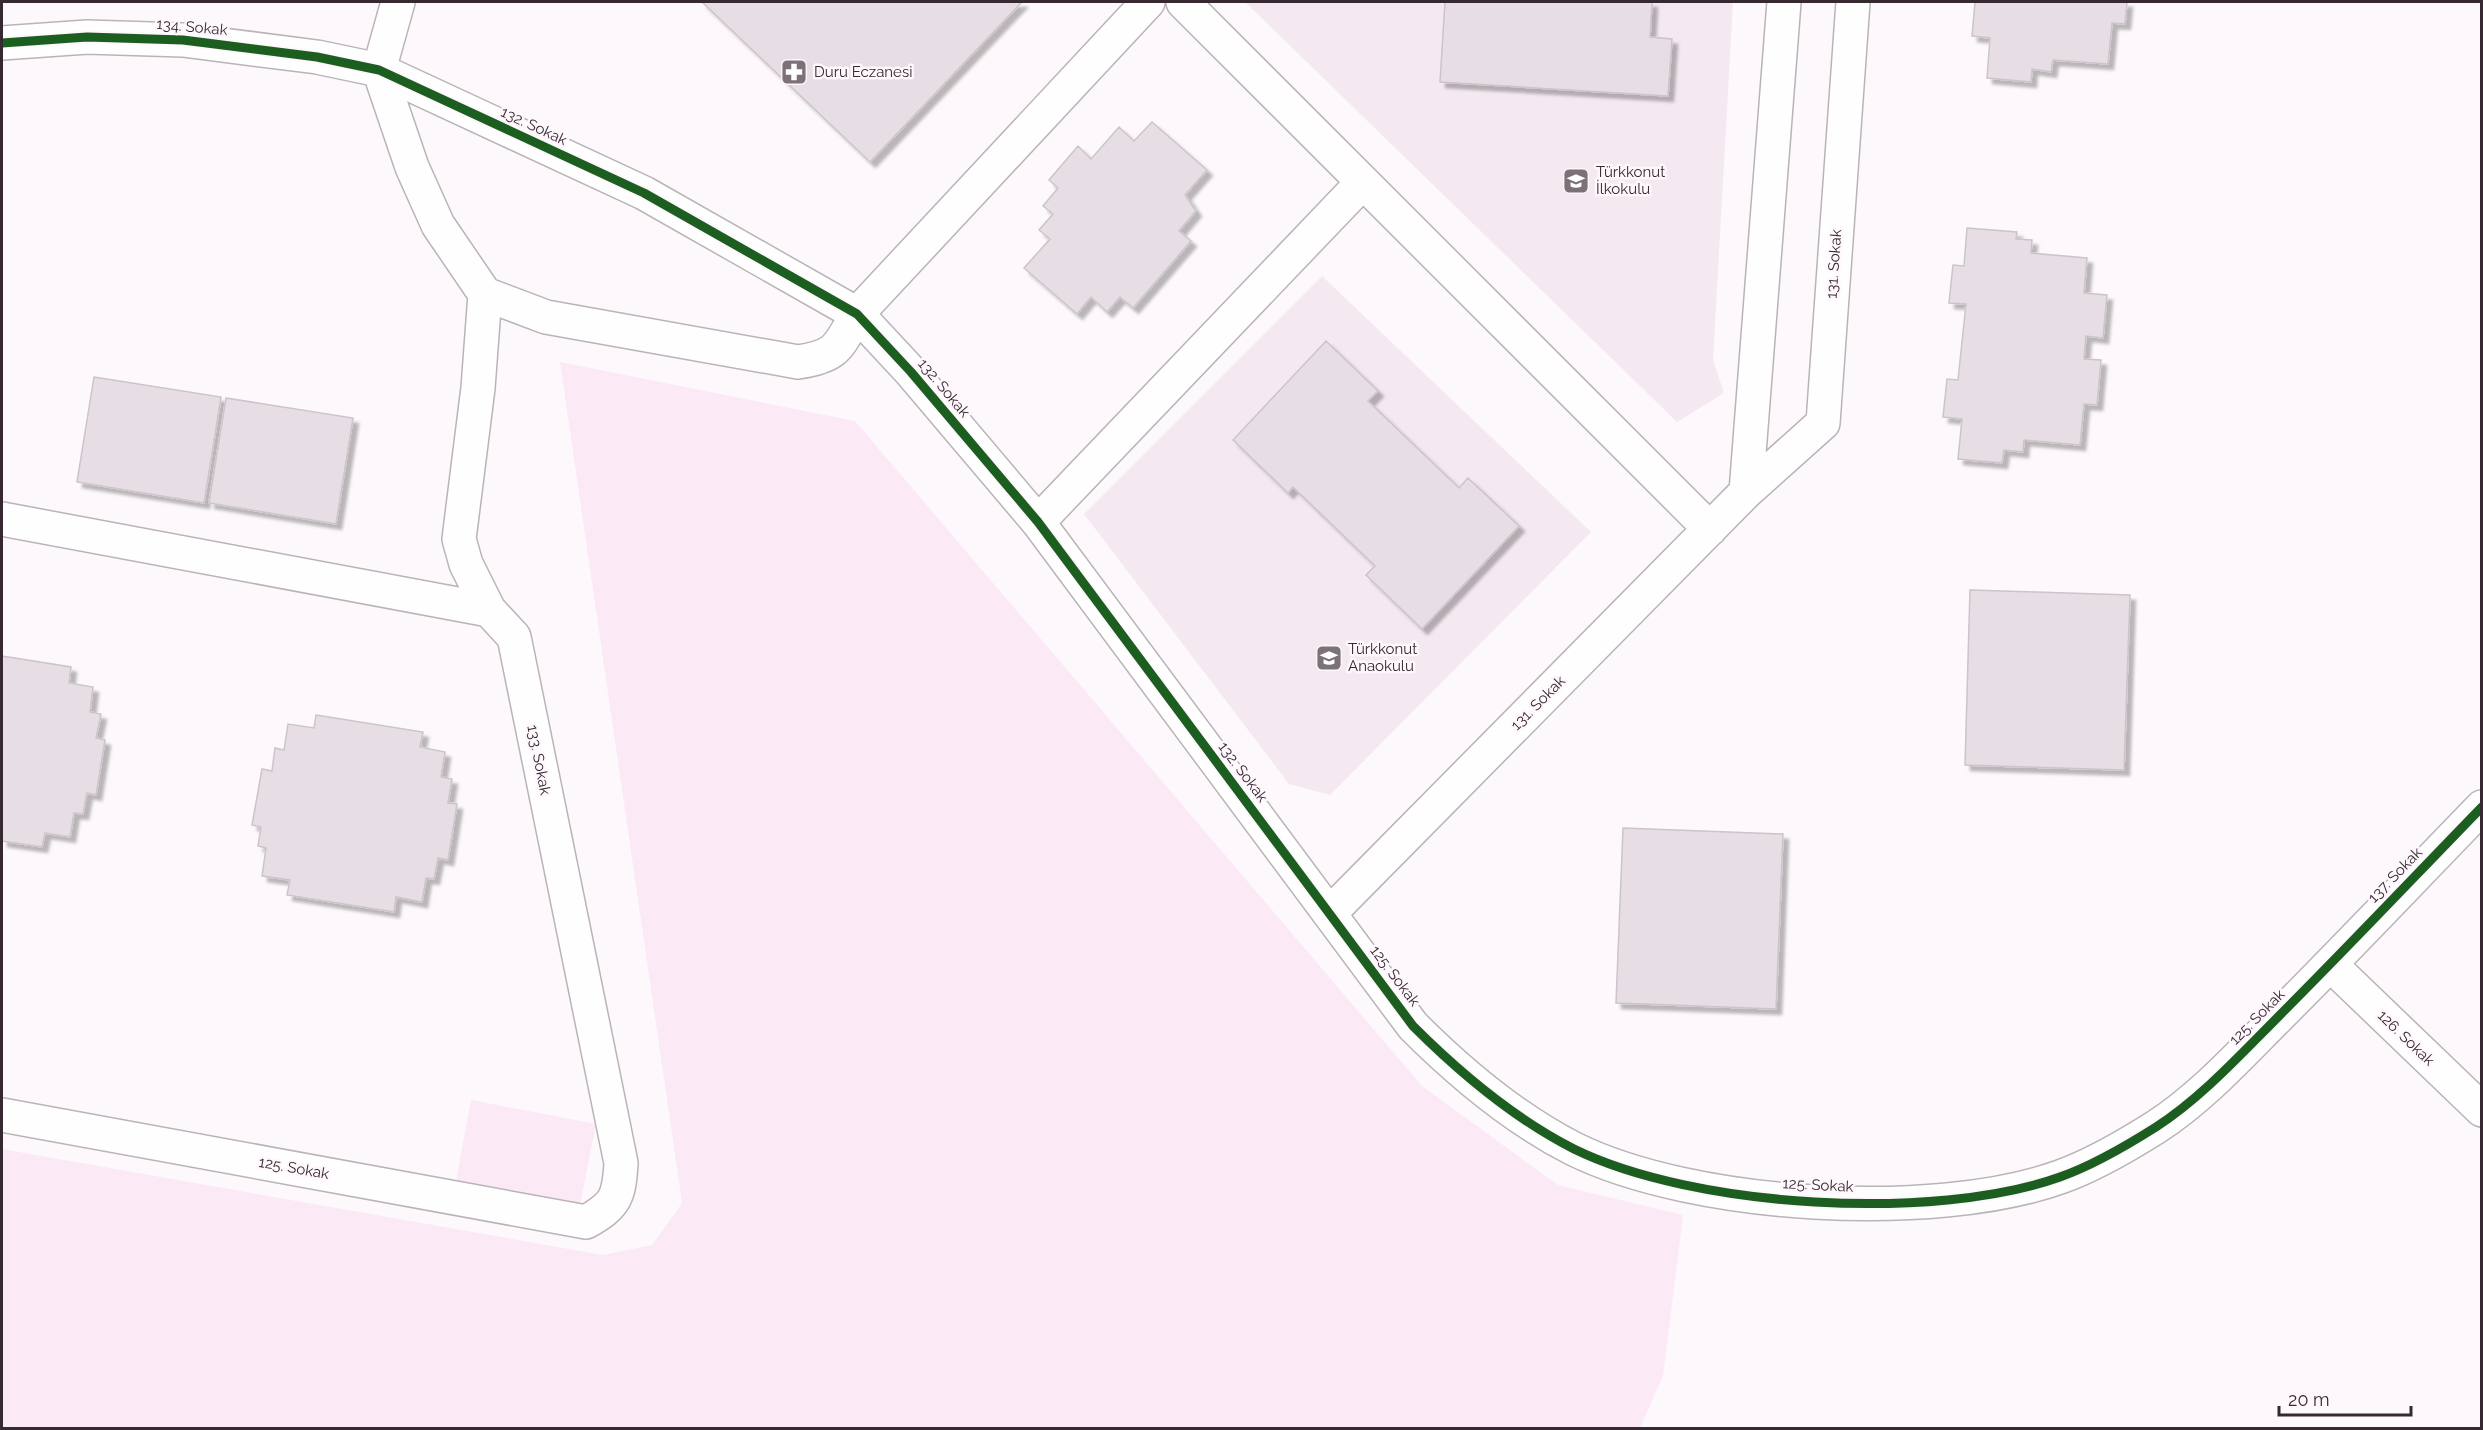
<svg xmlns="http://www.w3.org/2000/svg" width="2483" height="1430" font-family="Raleway,sans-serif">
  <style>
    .built { fill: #f4e9f1 }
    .green { fill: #fbeaf6 }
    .building { fill: #e6dee4; stroke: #ccc4ca; stroke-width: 1.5; filter: url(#shadow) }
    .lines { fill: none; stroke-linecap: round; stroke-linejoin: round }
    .minor-casing { stroke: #bab3b8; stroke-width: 36 }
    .minor { stroke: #fffefe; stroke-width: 33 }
    .cycleway-casing { stroke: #fef7fc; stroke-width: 13 }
    .cycleway { stroke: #1b5e20; stroke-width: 9 }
    .labels { text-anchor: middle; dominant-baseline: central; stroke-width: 5; stroke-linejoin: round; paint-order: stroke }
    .street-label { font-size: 15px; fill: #362932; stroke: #fef7fc }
    .poi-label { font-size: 15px; fill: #362932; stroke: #fef7fc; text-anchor: start }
  </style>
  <defs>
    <filter id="shadow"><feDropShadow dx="5.5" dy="5.5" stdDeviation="1.5" flood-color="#0004"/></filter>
  </defs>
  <rect width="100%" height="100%" fill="#fdf8fb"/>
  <path class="built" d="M 1245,2 L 1733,2 L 1713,360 L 1724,393 L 1677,422 Z
    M 1322,276 L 1591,532 L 1330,795 L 1289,784 L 1084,514 Z"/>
  <path class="green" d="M 560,362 L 855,421 L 1422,1086 L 1558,1185 L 1683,1215 L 1663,1376 L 1640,1428 L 2,1428 L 2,1149 L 603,1255 L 652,1245 L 682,1203 Z
    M 471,1100 L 596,1124 L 580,1205 L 456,1181 Z"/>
  <path class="building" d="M 702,2 L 1022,2 L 870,162 Z
    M 1445,2 L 1652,2 L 1650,37 L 1672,39 L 1668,96 L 1440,82 Z
    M 1975,2 L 2127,2 L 2125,24 L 2112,23 L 2108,64 L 2053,60 L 2051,72 L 2032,69 L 2031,82 L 1987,78 L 1990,38 L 1972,36 Z
    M 1152,122 L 1207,170 L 1185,195 L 1196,211 L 1179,231 L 1191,241 L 1133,308 L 1120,297 L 1107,312 L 1091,297 L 1077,314 L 1024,268 L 1050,239 L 1039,230 L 1053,214 L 1043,206 L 1058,188 L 1049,180 L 1078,146 L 1091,159 L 1119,127 L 1134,141 Z
    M 1967,228 L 2017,232 L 2016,239 L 2032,240 L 2031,253 L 2087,258 L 2084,293 L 2107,295 L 2103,338 L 2086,336 L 2084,359 L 2101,360 L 2097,405 L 2084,404 L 2080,445 L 2024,440 L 2023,452 L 2004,450 L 2002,463 L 1958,459 L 1962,419 L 1943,417 L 1947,379 L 1958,380 L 1966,304 L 1949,303 L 1953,265 L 1964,266 Z
    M 1326,341 L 1378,391 L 1368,401 L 1459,488 L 1468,478 L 1519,526 L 1422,629 L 1366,575 L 1375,566 L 1293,487 L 1288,493 L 1233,440 Z
    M 94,377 L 221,397 L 204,503 L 77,482 Z
    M 226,398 L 353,418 L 336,524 L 209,503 Z
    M 1970,590 L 2130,595 L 2124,770 L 1965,765 Z
    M 2,656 L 71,667 L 69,683 L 93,687 L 90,712 L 101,714 L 96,738 L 105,740 L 96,795 L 87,793 L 83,814 L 74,813 L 70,837 L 45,833 L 42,847 L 2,841 Z
    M 316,715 L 423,732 L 420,747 L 445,752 L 441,777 L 452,779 L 448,803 L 457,804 L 448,860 L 438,858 L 434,879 L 426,878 L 422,902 L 396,897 L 394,912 L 287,895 L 290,880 L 262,876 L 266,848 L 258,846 L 261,827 L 252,825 L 262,769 L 272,771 L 275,748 L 284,750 L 288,724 L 314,728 Z
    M 1623,828 L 1783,834 L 1776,1009 L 1616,1003 Z"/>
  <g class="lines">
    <defs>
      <path id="minor" d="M 1183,2 L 1710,529
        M 2,43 L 87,37 L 183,40 L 317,57 L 379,70 L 644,193 L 857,314 L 911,372 L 1038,522 L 1413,1026 C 1461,1074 1513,1118 1574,1149 C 1694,1208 1934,1222 2060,1177 C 2094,1165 2126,1146 2156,1127 C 2201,1098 2240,1055 2278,1017 C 2347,948 2414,877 2482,807
        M 379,70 L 412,167 L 438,225 L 485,294 L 546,317 L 798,362 C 838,356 838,347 857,314 L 1148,2
        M 379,70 L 398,2
        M 1746,492 L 1784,2
        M 2,519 L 489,610
        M 1038,522 L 1363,182
        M 1330,913 L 1746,492 L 1823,423 L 1853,2
        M 2331,965 L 2482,1110
        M 2,1115 L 586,1222 C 616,1205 619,1197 621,1163 L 514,637 L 489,610 L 466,564 L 459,539 L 478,388 L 485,294"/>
    </defs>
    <use href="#minor" class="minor-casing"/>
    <use href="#minor" class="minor"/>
    <defs>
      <path id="cycleway" d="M 2,43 L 87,37 L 183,40 L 317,57 L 379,70 L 644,193 L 857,314 L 911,372 L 1038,522 L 1413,1026 C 1461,1074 1513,1118 1574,1149 C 1694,1208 1934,1222 2060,1177 C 2094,1165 2126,1146 2156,1127 C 2201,1098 2240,1055 2278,1017 C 2347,948 2414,877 2482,807"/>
    </defs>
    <use href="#cycleway" class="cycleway-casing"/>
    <use href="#cycleway" class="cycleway"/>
  </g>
  <defs>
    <symbol id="pharmacy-square" viewBox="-11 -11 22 22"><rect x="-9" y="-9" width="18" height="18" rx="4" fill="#7c7178" stroke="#fef7fc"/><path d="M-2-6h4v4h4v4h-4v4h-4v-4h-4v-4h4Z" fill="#fff"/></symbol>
    <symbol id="school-square" viewBox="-11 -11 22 22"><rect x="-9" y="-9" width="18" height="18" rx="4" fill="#7c7178" stroke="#fef7fc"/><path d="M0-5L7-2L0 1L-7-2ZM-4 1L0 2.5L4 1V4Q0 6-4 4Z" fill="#fff"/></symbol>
  </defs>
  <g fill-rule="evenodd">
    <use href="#pharmacy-square" x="779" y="57" width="30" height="30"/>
    <use href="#school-square" x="1561" y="166" width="30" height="30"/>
    <use href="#school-square" x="1314" y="643" width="30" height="30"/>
  </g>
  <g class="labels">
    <g class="street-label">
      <text transform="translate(192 27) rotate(5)">134. Sokak</text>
      <text transform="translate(534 126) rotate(25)">132. Sokak</text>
      <text transform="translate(1834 264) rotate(-86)">131. Sokak</text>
      <text transform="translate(944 388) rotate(50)">132. Sokak</text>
      <text transform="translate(1538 703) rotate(-45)">131. Sokak</text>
      <text transform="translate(539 760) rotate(79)">133. Sokak</text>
      <text transform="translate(1243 772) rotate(53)">132. Sokak</text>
      <text transform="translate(2395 875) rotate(-46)">137. Sokak</text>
      <text transform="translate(1395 976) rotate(53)">125. Sokak</text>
      <text transform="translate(2257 1017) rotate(-45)">125. Sokak</text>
      <text transform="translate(2406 1038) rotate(44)">126. Sokak</text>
      <text transform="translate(294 1168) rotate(10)">125. Sokak</text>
      <text transform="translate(1818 1185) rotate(3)">125. Sokak</text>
    </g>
    <g class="poi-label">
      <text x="814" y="72">Duru Eczanesi</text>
      <text x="1596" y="172">Türkkonut<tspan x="1596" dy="17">İlkokulu</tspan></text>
      <text x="1348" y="649">Türkkonut<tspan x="1348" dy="17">Anaokulu</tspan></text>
    </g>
  </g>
  <rect width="2483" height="1430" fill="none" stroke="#362932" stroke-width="6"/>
  <path d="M2279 1406v9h132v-9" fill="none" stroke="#362932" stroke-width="3"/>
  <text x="2288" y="1406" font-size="18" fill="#362932" stroke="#fef7fc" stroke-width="4.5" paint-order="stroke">20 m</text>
</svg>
